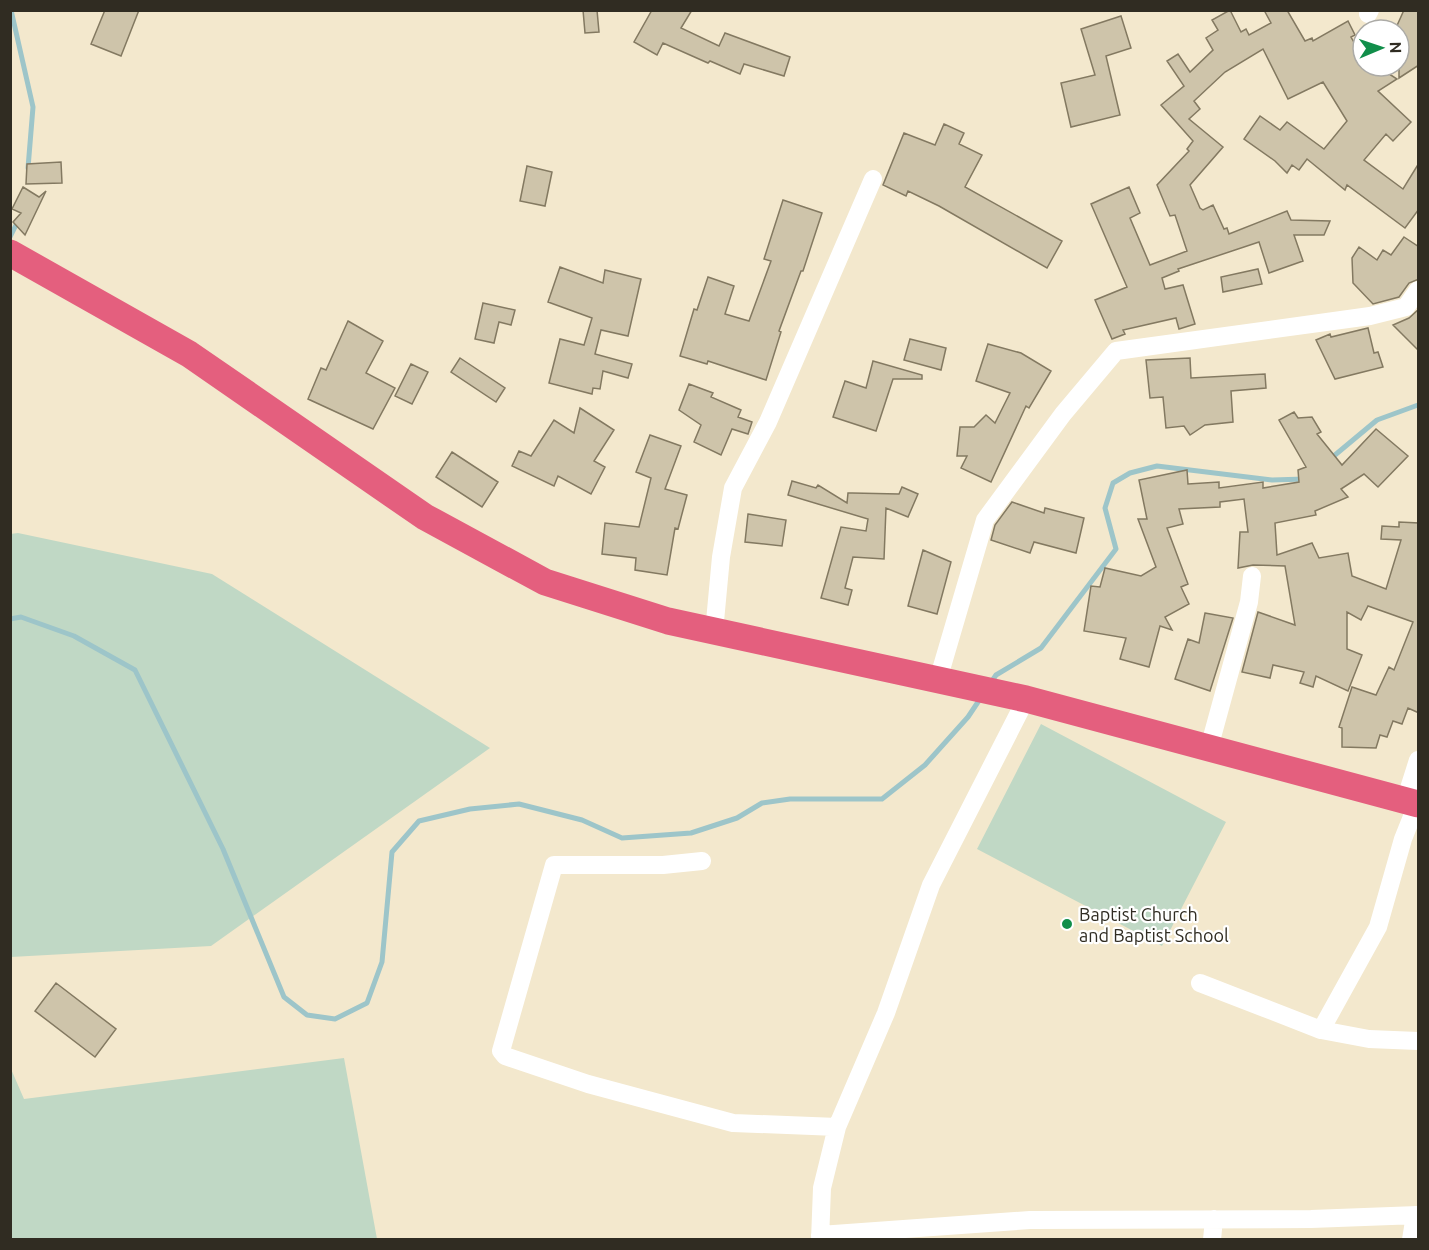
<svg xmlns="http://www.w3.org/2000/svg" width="1429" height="1250" font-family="Ubuntu,sans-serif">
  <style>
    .green { fill: #c0d8c5 }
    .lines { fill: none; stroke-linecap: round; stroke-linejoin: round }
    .stream { stroke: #9dc5c9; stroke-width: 5 }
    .building { fill: #cec4aa; stroke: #837961; stroke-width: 1.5 }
    .minor { stroke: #fff; stroke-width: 18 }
    .highway { stroke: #e45f7e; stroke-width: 27 }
    .poi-dot { fill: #118e4a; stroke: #fff; stroke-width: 2 }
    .labels { text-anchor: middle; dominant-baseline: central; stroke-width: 4.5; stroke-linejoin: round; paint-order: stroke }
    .poi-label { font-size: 18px; fill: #302c22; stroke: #fff; text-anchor: start }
  </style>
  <rect width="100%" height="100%" fill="#f3e8cd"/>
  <path class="green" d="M 18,533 L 212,574 L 490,748 L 211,946 L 11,957 L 10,534 Z
    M 1041,724 L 1226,822 L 1162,946 L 977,849 Z
    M 344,1058 L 377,1239 L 11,1239 L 11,1069 L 24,1099 Z"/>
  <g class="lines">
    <path class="stream" d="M 11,10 L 33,107 L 28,168
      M 10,237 L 18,221
      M 1329,460 L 1377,420 L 1418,405
      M 10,619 L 21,617 L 74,636 L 135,670 L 223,849 L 284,997 L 307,1015 L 335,1019 L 367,1003 L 382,962 L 392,852 L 419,821 L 470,809 L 519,804 L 582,820 L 622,838 L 691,833 L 737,818 L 762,803 L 790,799 L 882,799 L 925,765 L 968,717 L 982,696
      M 990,684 L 996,675 L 1041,648 L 1116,549 L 1105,508 L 1113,483 L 1130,473 L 1157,466 L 1272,480 L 1305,479"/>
  </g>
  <path class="building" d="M 105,10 L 139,10 L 121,56 L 91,44 Z
    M 583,10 L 597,10 L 599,32 L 585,33 Z
    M 652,10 L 692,10 L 681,28 L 719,46 L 725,33 L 790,57 L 784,76 L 744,64 L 740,74 L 710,61 L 708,63 L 663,43 L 657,55 L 634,42 Z
    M 1230,10 L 1241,32 L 1246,29 L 1249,35 L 1271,23 L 1264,10 L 1287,10 L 1305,41 L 1312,38 L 1313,41 L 1348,21 L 1355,35 L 1351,37 L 1363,58 L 1363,66 L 1377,66 L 1397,79 L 1378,91 L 1411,122 L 1393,141 L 1386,134 L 1364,160 L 1403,189 L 1419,163 L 1419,209 L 1405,228 L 1347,185 L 1345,190 L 1307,159 L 1299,170 L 1292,165 L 1287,173 L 1275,161 L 1244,139 L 1260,116 L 1280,130 L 1287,122 L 1324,149 L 1347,121 L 1323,82 L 1288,99 L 1263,49 L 1225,72 L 1194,101 L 1200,109 L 1189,119 L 1223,147 L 1190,185 L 1200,208 L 1203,210 L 1213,205 L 1224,229 L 1227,228 L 1229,234 L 1287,211 L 1291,220 L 1330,221 L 1324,235 L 1294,235 L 1303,261 L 1269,273 L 1259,242 L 1178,269 L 1179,271 L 1162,278 L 1165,289 L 1183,285 L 1195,324 L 1179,329 L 1176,318 L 1123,330 L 1125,334 L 1112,339 L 1095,300 L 1127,287 L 1091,204 L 1129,187 L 1140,213 L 1130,218 L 1150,265 L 1187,251 L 1175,215 L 1170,216 L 1157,185 L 1189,151 L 1187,149 L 1193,141 L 1161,105 L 1184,86 L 1167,61 L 1178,54 L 1190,72 L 1213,50 L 1206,38 L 1218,30 L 1212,20 Z
    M 1404,10 L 1419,10 L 1419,65 L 1399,78 L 1399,30 L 1395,30 Z
    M 1121,16 L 1131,48 L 1106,56 L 1120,115 L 1071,127 L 1061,83 L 1095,75 L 1081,29 Z
    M 944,124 L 964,133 L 959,144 L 982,155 L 965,187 L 1062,241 L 1047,268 L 939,206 L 908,191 L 906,196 L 883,185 L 904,133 L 935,145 Z
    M 61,162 L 62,183 L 26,184 L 27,164 Z
    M 527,166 L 552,172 L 545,206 L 520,201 Z
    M 23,187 L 39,197 L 46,191 L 25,235 L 13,222 L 21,213 L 12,209 Z
    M 783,200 L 822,213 L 803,271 L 801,271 L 779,331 L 781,332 L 766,380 L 708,361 L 707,364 L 680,356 L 694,309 L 697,310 L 708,277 L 734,286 L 725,314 L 749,321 L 771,261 L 764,259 Z
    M 1404,237 L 1419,247 L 1419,279 L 1409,283 L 1399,297 L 1373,304 L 1353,283 L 1352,258 L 1359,247 L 1377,260 L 1383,250 L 1391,255 Z
    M 560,267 L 603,283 L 605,270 L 641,279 L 628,336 L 601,330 L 595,354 L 632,364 L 628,378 L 603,371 L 600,389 L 593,388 L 592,394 L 549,383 L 560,339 L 584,345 L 592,318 L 548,302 Z
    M 1258,269 L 1262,284 L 1223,292 L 1221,277 Z
    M 483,303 L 515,310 L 511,325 L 499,322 L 494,343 L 475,339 Z
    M 1419,309 L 1419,351 L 1393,325 L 1409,318 Z
    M 348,321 L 383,341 L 366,373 L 395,388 L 373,429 L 308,399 L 321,368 L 326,370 Z
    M 1368,328 L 1374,353 L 1378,352 L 1383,367 L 1335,379 L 1316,340 L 1330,334 L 1331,337 Z
    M 910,339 L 946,348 L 941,370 L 904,360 Z
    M 988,344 L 1021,353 L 1051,371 L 1029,408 L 1026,406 L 991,482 L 961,468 L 967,456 L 957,456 L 960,427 L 974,427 L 986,415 L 995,423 L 1010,393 L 976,381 Z
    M 460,358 L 505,388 L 496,402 L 451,372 Z
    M 1190,358 L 1191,378 L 1265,374 L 1266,388 L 1231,391 L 1233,422 L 1205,425 L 1190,435 L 1184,426 L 1166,428 L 1163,397 L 1150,398 L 1146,360 Z
    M 873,361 L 922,375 L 922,379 L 893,379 L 876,431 L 833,417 L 845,381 L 866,388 Z
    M 411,364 L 428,372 L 412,404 L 395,396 Z
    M 689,384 L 713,393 L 711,397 L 741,410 L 738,417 L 752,422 L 748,434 L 732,429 L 721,455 L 694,442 L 701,425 L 679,410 Z
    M 580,408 L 614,430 L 594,461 L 605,467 L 591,494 L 558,476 L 554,486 L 512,466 L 519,451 L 531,456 L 554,420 L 574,433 Z
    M 1294,412 L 1298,418 L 1312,417 L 1321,432 L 1317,434 L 1342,465 L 1376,429 L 1408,456 L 1378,487 L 1364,474 L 1341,489 L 1348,497 L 1315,511 L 1316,515 L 1275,523 L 1277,555 L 1312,543 L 1319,558 L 1348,553 L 1352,576 L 1386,589 L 1401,540 L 1381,539 L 1382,526 L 1399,527 L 1399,522 L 1419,523 L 1419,713 L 1408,708 L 1402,724 L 1393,721 L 1387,737 L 1380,735 L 1376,748 L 1342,747 L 1342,728 L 1339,727 L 1352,687 L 1376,695 L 1389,667 L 1394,670 L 1413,622 L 1368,606 L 1361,620 L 1347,612 L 1347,649 L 1362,655 L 1348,691 L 1316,676 L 1313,687 L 1300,683 L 1304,672 L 1273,665 L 1270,678 L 1242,672 L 1258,612 L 1295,625 L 1285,566 L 1253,565 L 1238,568 L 1240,532 L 1248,532 L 1244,499 L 1220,502 L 1220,507 L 1179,509 L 1183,524 L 1167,528 L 1188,584 L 1181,587 L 1189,604 L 1165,617 L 1172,630 L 1160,626 L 1149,667 L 1120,659 L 1126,638 L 1084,631 L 1091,586 L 1100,587 L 1105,568 L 1141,576 L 1156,567 L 1138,519 L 1147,519 L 1139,480 L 1187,470 L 1188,484 L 1219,482 L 1219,488 L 1263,482 L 1263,488 L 1299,482 L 1298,470 L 1306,467 L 1279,420 Z
    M 650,435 L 681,446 L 665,489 L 687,495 L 678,529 L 675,528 L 667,575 L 635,570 L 636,558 L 602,554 L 605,523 L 639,527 L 651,478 L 636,472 Z
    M 452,452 L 498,482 L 482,507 L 436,477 Z
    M 792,481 L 816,488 L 818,485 L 847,503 L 848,493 L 852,493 L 899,494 L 902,487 L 918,494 L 908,517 L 886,508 L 884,559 L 853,557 L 845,588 L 852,590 L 848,605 L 821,598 L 841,527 L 866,531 L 868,519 L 788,495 Z
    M 1012,502 L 1044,513 L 1045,508 L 1084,518 L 1076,553 L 1034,542 L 1030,553 L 991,540 L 995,525 Z
    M 748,514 L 786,520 L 782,546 L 745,542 Z
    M 923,550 L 951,562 L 937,614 L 908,606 Z
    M 1205,613 L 1233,618 L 1210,691 L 1175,679 L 1188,639 L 1199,643 Z
    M 56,983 L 116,1029 L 95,1057 L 35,1011 Z"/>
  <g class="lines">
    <path class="minor" d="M 1368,14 L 1370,10
      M 714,632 L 721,557 L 733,488 L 768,422 L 873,179
      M 938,680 L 985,520 L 1063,414 L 1116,351 L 1370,316 L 1406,307 L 1418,290
      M 1209,748 L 1249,602 L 1252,576
      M 1405,801 L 1418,760
      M 1417,804 L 1403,839 L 1378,927 L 1321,1030 L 1369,1039 L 1418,1041
      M 702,861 L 663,865 L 554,865 L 501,1051 L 505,1056 L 588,1084 L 733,1123 L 837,1127
      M 1200,983 L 1321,1030
      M 820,1235 L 1030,1220 L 1311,1219 L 1418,1215
      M 820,1240 L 822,1188 L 837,1127 L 886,1013 L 931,885 L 1026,699
      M 1212,1240 L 1214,1219
      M 1411,1240 L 1415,1215"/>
    <path class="highway" d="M 10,253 L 189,354 L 425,517 L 545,582 L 668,621 L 1026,699 L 1418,804"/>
  </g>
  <circle class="poi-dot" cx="1067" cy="924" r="6"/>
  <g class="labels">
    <g class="poi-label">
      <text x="1079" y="914">Baptist Church<tspan x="1079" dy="21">and Baptist School</tspan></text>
    </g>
  </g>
  <rect width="1429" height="1250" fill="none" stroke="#302c22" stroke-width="24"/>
  <g transform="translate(1381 48) rotate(88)"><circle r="28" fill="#ffffff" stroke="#acaba7" stroke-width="1.5"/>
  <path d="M0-4.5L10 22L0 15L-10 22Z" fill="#118e4a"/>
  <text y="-9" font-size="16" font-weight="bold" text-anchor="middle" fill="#302c22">N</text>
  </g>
</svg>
